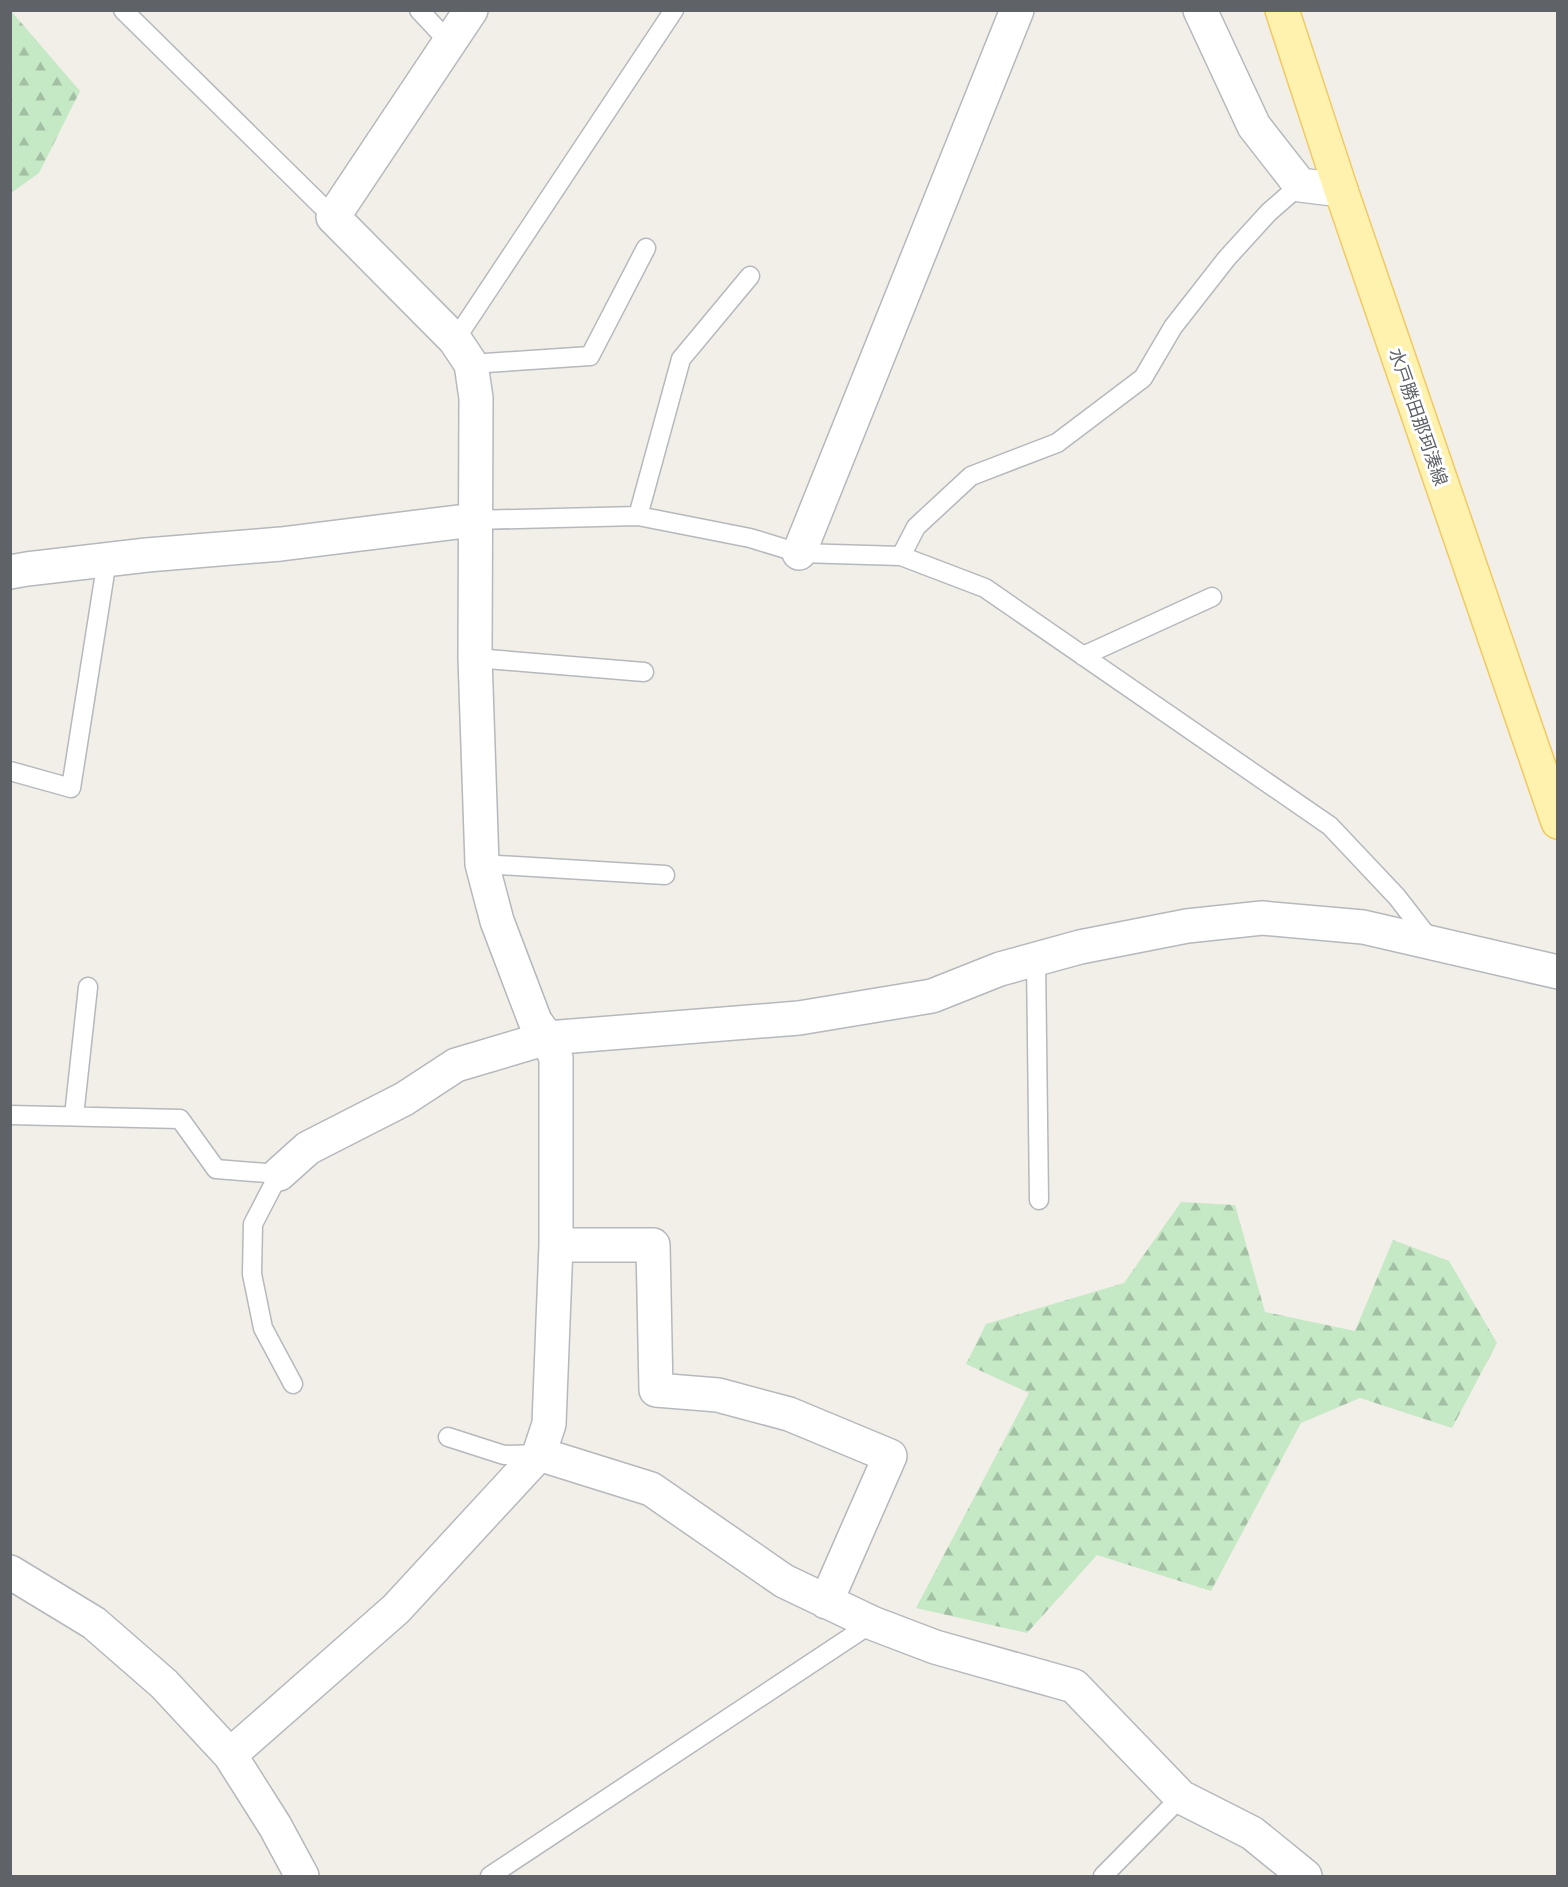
<svg xmlns="http://www.w3.org/2000/svg" width="1568" height="1887" font-family="Helvetica,'Noto Sans JP',sans-serif">
  <style>
    .forest { fill: url(#forest-firs) }
    .lines { fill: none; stroke-linecap: round; stroke-linejoin: round }
    .service-casing { stroke: #b5b8bc; stroke-width: 21 }
    .minor-casing { stroke: #b5b8bc; stroke-width: 36 }
    .primary-casing { stroke: #f2c960; stroke-width: 36 }
    .service { stroke: #fff; stroke-width: 18 }
    .minor { stroke: #fff; stroke-width: 33 }
    .primary { stroke: #fff2af; stroke-width: 33 }
    .labels { text-anchor: middle; dominant-baseline: central; stroke-width: 6; stroke-linejoin: round; paint-order: stroke }
    .street-label { font-size: 18px; fill: #5f6368; stroke: #fff }
  </style>
  <defs>
    <pattern id="forest-firs" width="22" height="20" patternUnits="userSpaceOnUse" patternTransform="scale(1.5)"><rect width="22" height="20" fill="#c5e8c5"/><path d="M5 1l3.5 6h-7zM16 11l3.5 6h-7z" fill="#a3c0a4"/></pattern>
  </defs>
  <rect width="100%" height="100%" fill="#f1efe8"/>
  <path class="forest" d="M 11,11 L 80,91 L 39,173 L 11,193 Z
    M 1181,1202 L 1235,1205 L 1265,1312 L 1355,1331 L 1393,1240 L 1449,1261 L 1497,1343 L 1452,1428 L 1360,1398 L 1301,1423 L 1211,1591 L 1097,1555 L 1027,1633 L 916,1608 L 1029,1393 L 966,1364 L 986,1324 L 1124,1283 Z"/>
  <g class="lines">
    <defs>
      <path id="service" d="M 123,10 L 333,217
        M 419,10 L 449,42
        M 455,340 L 674,10
        M 471,364 L 590,356 L 646,248
        M 638,516 L 681,359 L 750,276
        M 474,520 L 638,516 L 750,538 L 799,553 L 901,556 L 985,588 L 1330,826 L 1397,897 L 1431,941
        M 901,556 L 916,527 L 971,476 L 1057,443 L 1143,378 L 1173,327 L 1227,258 L 1269,212 L 1300,185
        M 1083,656 L 1212,597
        M 475,658 L 644,672
        M 10,771 L 71,788 L 107,560
        M 482,864 L 665,875
        M 1036,959 L 1039,1200
        M 10,1115 L 180,1119 L 216,1169 L 279,1174 L 253,1224 L 252,1274 L 263,1328 L 293,1384
        M 74,1116 L 88,987
        M 448,1437 L 504,1455 L 539,1454
        M 490,1876 L 872,1623
        M 1103,1876 L 1181,1797"/>
      <path id="minor" d="M 1200,10 L 1254,126 L 1300,185 L 1341,190
        M 799,553 L 1017,10
        M 10,572 L 27,569 L 147,555 L 281,544 L 474,520
        M 279,1174 L 308,1148 L 404,1099 L 456,1065 L 547,1038 L 799,1018 L 932,996 L 1000,969 L 1080,947 L 1187,926 L 1262,918 L 1363,927 L 1558,972
        M 556,1245 L 653,1245 L 656,1390 L 718,1395 L 789,1414 L 890,1456 L 826,1602
        M 539,1454 L 651,1489 L 784,1581 L 872,1623 L 935,1647 L 1074,1686 L 1181,1797 L 1252,1833 L 1305,1876
        M 10,1572 L 94,1623 L 164,1684 L 230,1755 L 275,1826 L 302,1876
        M 230,1755 L 396,1609 L 539,1454 L 549,1424 L 556,1245 L 556,1058 L 547,1038 L 535,1021 L 497,921 L 482,864 L 475,658 L 476,398 L 471,364 L 455,340 L 333,217 L 471,10"/>
      <path id="primary" d="M 1282,10 L 1341,190 L 1558,822"/>
    </defs>
    <use href="#service" class="service-casing"/>
    <use href="#minor" class="minor-casing"/>
    <use href="#primary" class="primary-casing"/>
    <use href="#service" class="service"/>
    <use href="#minor" class="minor"/>
    <use href="#primary" class="primary"/>
  </g>
  <g class="labels">
    <g class="street-label">
      <text transform="translate(1418 417) rotate(71)">水戸勝田那珂湊線</text>
    </g>
  </g>
  <rect width="1568" height="1887" fill="none" stroke="#5f6368" stroke-width="24"/>
</svg>
